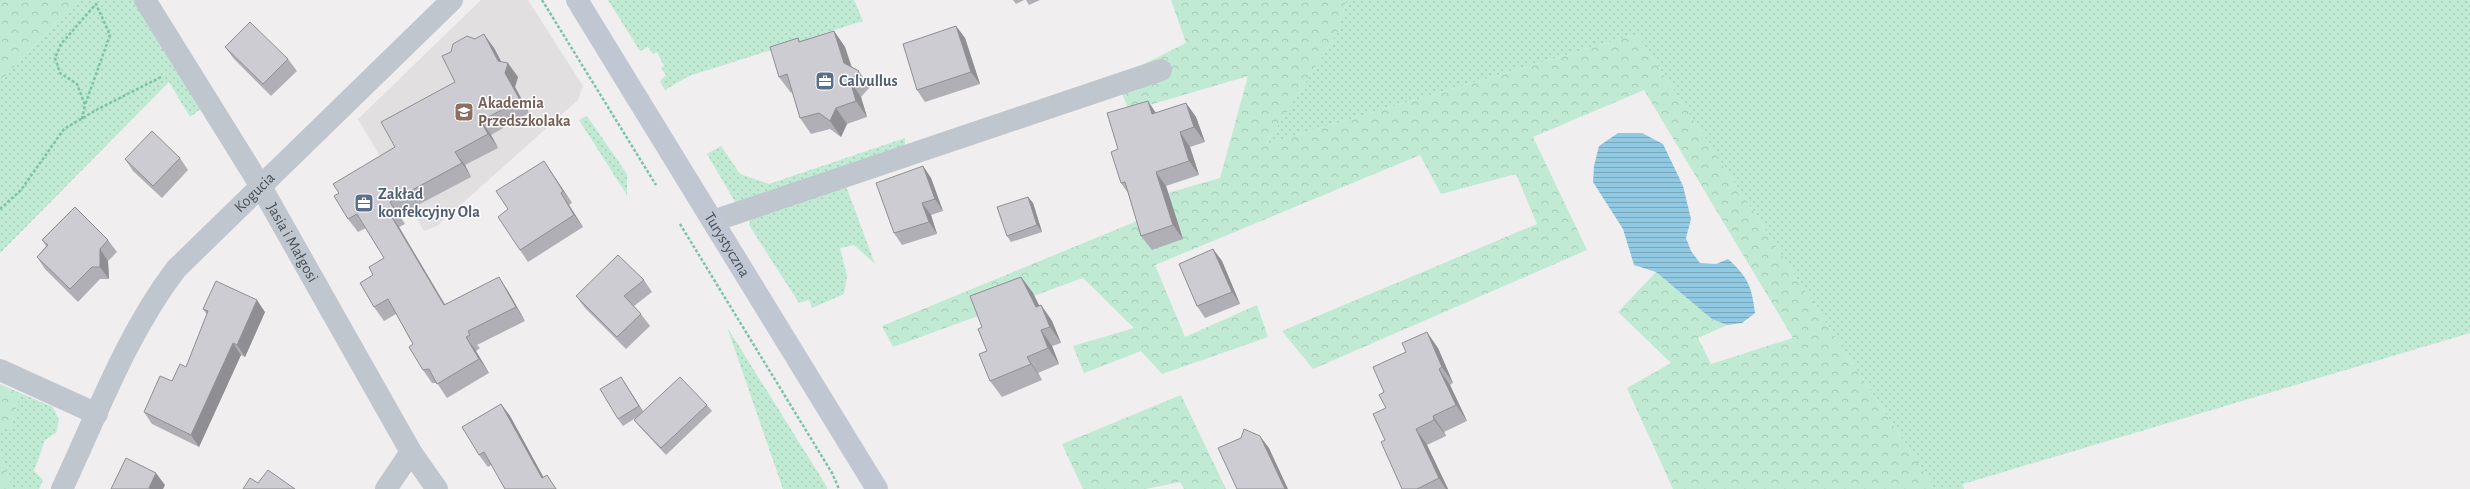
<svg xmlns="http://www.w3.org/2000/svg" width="2470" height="489" font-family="'Alegreya Sans',sans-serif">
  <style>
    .education { fill: #e1dfdf }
    .grass { fill: url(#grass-dots) }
    .forest { fill: url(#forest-crowns) }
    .water { fill: url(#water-rules) }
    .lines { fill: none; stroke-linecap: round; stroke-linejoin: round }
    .path { stroke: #7cc4a8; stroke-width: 2.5; stroke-dasharray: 3 2; stroke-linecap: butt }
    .street { stroke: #c0c6ce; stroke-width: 22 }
    .secondary { stroke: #c0c7d3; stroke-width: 22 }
    .wall { fill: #afafb5 }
    .shaded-wall { fill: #8f8f93 }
    .building { fill: #ccccd2; stroke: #8f8f93 }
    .labels { text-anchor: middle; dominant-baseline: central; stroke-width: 3; stroke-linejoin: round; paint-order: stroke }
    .service-label { font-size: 16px; font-weight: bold; fill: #4e5e75; stroke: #fff; text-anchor: start }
    .education-label { font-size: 16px; font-weight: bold; fill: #785e54; stroke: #fff; text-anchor: start }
    .street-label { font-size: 16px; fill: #484f59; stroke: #fff }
  </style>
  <defs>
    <pattern id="grass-dots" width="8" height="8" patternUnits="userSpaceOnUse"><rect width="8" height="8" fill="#c0ead4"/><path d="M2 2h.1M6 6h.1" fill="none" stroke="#a6cab8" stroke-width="1.8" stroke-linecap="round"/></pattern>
    <pattern id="forest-crowns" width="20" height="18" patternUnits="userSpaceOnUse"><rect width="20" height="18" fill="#c0ead4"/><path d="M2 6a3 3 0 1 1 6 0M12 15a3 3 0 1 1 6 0" fill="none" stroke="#a6cab8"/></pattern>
    <pattern id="water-rules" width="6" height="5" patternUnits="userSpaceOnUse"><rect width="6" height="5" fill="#91c9e2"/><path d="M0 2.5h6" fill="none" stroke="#78a6ba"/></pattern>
  </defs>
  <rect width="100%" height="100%" fill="#f0eeee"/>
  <path class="education" d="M 481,0 L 528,0 L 583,86 L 578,100 L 437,226 L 424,231 L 358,119 Z"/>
  <path class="grass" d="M 77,0 L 134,0 L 202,108 L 190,117 L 169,82 L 0,253 L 0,82 Z
    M 608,0 L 854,0 L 863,21 L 689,76 L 665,90 L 660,81 L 666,75 L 661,68 L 664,66 L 657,52 L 653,54 L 648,47 L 640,51 Z
    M 1346,0 L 2470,0 L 2470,333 L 1963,484 L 1964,489 L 1935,489 L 1637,34 L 1266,144 L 1339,30 Z
    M 587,116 L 627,174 L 627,195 L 579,120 Z
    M 905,138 L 905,145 L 737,205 L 707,154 L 721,146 L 740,174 L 769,184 Z
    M 846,186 L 875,264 L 854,245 L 840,248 L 847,276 L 844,294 L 812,308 L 809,300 L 799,303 L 749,225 L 751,218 Z
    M 727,327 L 827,487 L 827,489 L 783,489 Z
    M 20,393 L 53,407 L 59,420 L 56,433 L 45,440 L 34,471 L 43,480 L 39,489 L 12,489 L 0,452 L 0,430 L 11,428 Z"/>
  <path class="forest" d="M 0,0 L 77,0 L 0,82 Z
    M 1171,0 L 1346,0 L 1339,30 L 1266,144 L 1637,34 L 1935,489 L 1673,489 L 1627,388 L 1671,363 L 1618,312 L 1656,272 L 1712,319 L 1727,325 L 1698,338 L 1711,364 L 1793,338 L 1644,90 L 1533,137 L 1587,250 L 1313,369 L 1282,331 L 1537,224 L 1516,174 L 1441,194 L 1420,155 L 1155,265 L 1185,337 L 1257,305 L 1268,337 L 1162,374 L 1141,351 L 1084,373 L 1073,346 L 1134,328 L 1083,278 L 893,347 L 882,326 L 1137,221 L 1133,203 L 1220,178 L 1248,76 L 1129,111 L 1116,78 L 1186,43 Z
    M 0,384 L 20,393 L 11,428 L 0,430 Z
    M 1181,395 L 1226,489 L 1184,489 L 1180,482 L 1146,489 L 1083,489 L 1062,444 Z
    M 0,452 L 12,489 L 0,489 Z"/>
  <path class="water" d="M 1618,133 L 1642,133 L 1663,144 L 1683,186 L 1691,219 L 1686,238 L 1691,251 L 1700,263 L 1716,264 L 1728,259 C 1748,277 1752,287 1755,313 L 1742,323 L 1727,325 L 1712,319 L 1656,272 L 1634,265 L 1623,229 L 1593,182 L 1594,166 L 1599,146 Z"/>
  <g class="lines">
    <path class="path" d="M 542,0 L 656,185
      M 82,119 L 85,105 L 77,84 L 60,73 L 55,58 L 61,44 L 96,4 L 110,35 L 85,105
      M 0,209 L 21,190 L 64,129 L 98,109 L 161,77
      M 680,224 L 832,473 L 839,489"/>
    <g class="street">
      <path id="s1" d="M 145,0 L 260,185 L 411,452 L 437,489"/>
      <path d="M 713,221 L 1161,70"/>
      <path d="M 0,370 L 97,414"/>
      <path id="s2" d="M 62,489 C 97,415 126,335 176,269 L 452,0"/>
      <path d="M 386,489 L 411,452"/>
    </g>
    <path class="secondary" id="s3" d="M 577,0 L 877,489"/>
  </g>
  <path class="wall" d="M 1013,0 L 1024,0 L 1016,4 Z
    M 1026,0 L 1040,0 L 1029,5 Z
    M 956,26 L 965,38 L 980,84 L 925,102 L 917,90 Z
    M 834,31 L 845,47 L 852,67 L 859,71 L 870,87 L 861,97 L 867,117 L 847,124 L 841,137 L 830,129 L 811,134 L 800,118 L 792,92 L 791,93 L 779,77 L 798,38 L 800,41 Z
    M 475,39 L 494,48 L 501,61 L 518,77 L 515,87 L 529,113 L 491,135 L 498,148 L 465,165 L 471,177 L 399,215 L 405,224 L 399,227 L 445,304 L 508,291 L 525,321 L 477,345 L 480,348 L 476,351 L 489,373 L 447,398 L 437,383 L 432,383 L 423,370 L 413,344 L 396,314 L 384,321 L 374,307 L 373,275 L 384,258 L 366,228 L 358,232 L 348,219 L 339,193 L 395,147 L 455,82 Z
    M 225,47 L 288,59 L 297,71 L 271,96 L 234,59 Z
    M 1186,103 L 1196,117 L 1205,142 L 1190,147 L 1199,175 L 1166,186 L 1183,239 L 1152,250 L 1141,236 L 1128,193 L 1121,183 L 1118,149 L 1156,113 Z
    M 180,158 L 188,170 L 162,198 L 133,171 L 125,159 Z
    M 544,161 L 572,203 L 569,205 L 583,227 L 528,262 L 520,250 L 508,209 Z
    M 923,166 L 931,178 L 943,211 L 931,215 L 937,234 L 902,245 L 894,233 Z
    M 1028,197 L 1033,203 L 1042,232 L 1011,242 L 1007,236 Z
    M 42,240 L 108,240 L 117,252 L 108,261 L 109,279 L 100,279 L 78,302 L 45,269 L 37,257 L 46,246 Z
    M 1213,249 L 1222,261 L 1240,304 L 1205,318 L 1197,306 Z
    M 1021,277 L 1033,293 L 1039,306 L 1041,305 L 1052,321 L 1061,343 L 1052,346 L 1059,364 L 1038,373 L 1042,380 L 1002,397 L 990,381 L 987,351 L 982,327 Z
    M 644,280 L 652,292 L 634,306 L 641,314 L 650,326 L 626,349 L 585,308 L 576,296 Z
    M 203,309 L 265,312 L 245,357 L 241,355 L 199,447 L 152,424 L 144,412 L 172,381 L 186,367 L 207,315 Z
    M 1438,348 L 1453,383 L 1450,385 L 1467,421 L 1444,432 L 1446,436 L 1427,445 L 1448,489 L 1402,489 L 1385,440 L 1386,408 L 1384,392 Z
    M 621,377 L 643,411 L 707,405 L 712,411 L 666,455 L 639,426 L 634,420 L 637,417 L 623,426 L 618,419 Z
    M 501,404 L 510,416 L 543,477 L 557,489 L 491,465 L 488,467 L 479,455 Z"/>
  <path class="shaded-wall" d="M 956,26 L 965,38 L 980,84 L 971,72 Z
    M 834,31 L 845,47 L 854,76 L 844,63 Z
    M 484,34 L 494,48 L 506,71 L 508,63 L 518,77 L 515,87 L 529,113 L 520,100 Z
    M 850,81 L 861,97 L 867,117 L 856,101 Z
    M 1148,101 L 1158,116 L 1152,114 Z
    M 1186,103 L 1196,117 L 1205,142 L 1194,127 Z
    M 836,108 L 847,124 L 841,137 L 830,121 Z
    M 481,121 L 491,135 L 498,148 L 488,134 Z
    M 1180,132 L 1190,147 L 1199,175 L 1189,161 Z
    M 455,152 L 465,165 L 471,177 L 462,163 Z
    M 544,161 L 572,203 L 563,191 Z
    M 923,166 L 931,178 L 943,211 L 935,199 Z
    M 1156,172 L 1166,186 L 1183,239 L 1173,225 Z
    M 561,193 L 569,205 L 583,227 L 574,215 Z
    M 1028,197 L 1033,203 L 1042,232 L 1037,225 Z
    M 390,202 L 399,215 L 405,224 L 395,210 Z
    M 922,203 L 931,215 L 937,234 L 929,222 Z
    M 390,214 L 399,227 L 453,319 L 444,305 Z
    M 100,249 L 108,261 L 109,279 L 100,267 Z
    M 1213,249 L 1222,261 L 1240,304 L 1232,292 Z
    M 499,277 L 508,291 L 525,321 L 516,307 Z
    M 1021,277 L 1033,293 L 1048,323 L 1036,307 Z
    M 257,300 L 265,312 L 245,357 L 237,345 Z
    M 1041,305 L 1052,321 L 1061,343 L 1050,327 Z
    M 1041,330 L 1052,346 L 1059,364 L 1048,348 Z
    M 1427,332 L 1438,348 L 1453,383 L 1442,367 Z
    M 466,337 L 476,351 L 489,373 L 479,359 Z
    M 233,343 L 241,355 L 199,447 L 191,435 Z
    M 1027,357 L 1038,373 L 1042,380 L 1031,364 Z
    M 1439,369 L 1450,385 L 1467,421 L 1456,405 Z
    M 621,377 L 625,383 L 644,413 L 639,406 Z
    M 501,404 L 510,416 L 550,489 L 542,478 Z
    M 1433,416 L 1444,432 L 1446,436 L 1434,420 Z
    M 1416,429 L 1427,445 L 1448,489 L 1446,489 L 1439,478 Z
    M 1260,436 L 1269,448 L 1288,489 L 1285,489 Z
    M 156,473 L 165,485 L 163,489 L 150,489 L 149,488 Z"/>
  <path class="building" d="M 250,22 L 288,59 L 263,84 L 225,47 Z
    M 956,26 L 971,72 L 917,90 L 903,44 Z
    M 834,31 L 844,63 L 859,71 L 850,81 L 856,101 L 836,108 L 830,121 L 819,113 L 800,118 L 787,74 L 779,77 L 770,47 L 798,38 L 799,42 Z
    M 484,34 L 498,61 L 508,63 L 505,73 L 520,100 L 481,121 L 488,134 L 455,152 L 462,163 L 390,202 L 395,210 L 390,214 L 444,305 L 499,277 L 516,307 L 468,331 L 470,335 L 466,337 L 479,359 L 437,384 L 429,369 L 423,370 L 409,347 L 413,344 L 388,299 L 374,307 L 360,283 L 373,275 L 369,267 L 384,258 L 357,214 L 348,219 L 334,196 L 339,193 L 333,184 L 395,147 L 381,122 L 455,82 L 442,56 L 451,52 L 453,44 L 467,36 L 475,39 Z
    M 1148,101 L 1152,114 L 1186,103 L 1194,127 L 1180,132 L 1189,161 L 1156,172 L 1173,225 L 1141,236 L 1125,182 L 1121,183 L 1111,152 L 1118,149 L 1107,113 Z
    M 152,131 L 180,158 L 153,186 L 125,159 Z
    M 544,161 L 563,191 L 561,193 L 574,215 L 520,250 L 498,217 L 508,209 L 496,191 Z
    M 923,166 L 935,199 L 922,203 L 929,222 L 894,233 L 876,183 Z
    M 1028,197 L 1037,225 L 1007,236 L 997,207 Z
    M 75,207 L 108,240 L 100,249 L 100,267 L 92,267 L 70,289 L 37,257 L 48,245 L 42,240 Z
    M 1213,249 L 1232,292 L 1197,306 L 1179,264 Z
    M 618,255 L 644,280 L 624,296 L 641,314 L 617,337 L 576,296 Z
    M 1021,277 L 1036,307 L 1041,305 L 1050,327 L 1041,330 L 1048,348 L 1027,357 L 1031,364 L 990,381 L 979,354 L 987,351 L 978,329 L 982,327 L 970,296 Z
    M 216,281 L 257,300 L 237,345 L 233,343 L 191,435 L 144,412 L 160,376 L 172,381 L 180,364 L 186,367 L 208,311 L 203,309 Z
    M 1427,332 L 1442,367 L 1439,369 L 1456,405 L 1433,416 L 1434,420 L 1416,429 L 1439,478 L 1417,489 L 1402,489 L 1381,442 L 1385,440 L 1373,414 L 1386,408 L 1379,395 L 1384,392 L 1373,367 L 1406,352 L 1402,343 Z
    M 621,377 L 639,406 L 618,419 L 600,389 Z
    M 680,377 L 707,405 L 661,448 L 634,420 Z
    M 501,404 L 542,478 L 547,475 L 556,489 L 505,489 L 484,452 L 479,455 L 462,427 Z
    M 1244,429 L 1260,436 L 1285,489 L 1237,489 L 1218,448 L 1241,438 Z
    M 126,458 L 156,473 L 149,488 L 152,489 L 111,489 Z
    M 268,470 L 295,489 L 243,489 L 250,478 L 258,483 Z"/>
  <defs>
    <symbol id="office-square" viewBox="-11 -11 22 22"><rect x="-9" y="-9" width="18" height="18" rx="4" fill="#5c6f8a" stroke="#fff"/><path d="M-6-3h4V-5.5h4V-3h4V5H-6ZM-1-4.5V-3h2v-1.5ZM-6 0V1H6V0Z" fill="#fff"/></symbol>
    <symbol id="school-square" viewBox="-11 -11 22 22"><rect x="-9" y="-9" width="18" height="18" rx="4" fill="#8d6e63" stroke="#fff"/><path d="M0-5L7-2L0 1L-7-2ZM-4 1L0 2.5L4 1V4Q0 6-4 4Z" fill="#fff"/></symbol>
  </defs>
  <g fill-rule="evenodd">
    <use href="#office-square" x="814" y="70" width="22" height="22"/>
    <use href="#school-square" x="453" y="101" width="22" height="22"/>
    <use href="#office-square" x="353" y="192" width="22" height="22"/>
  </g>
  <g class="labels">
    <g class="service-label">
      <text x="839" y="81">Calvullus</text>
      <text x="378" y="194">Zakład<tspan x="378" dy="18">konfekcyjny Ola</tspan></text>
    </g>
    <g class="education-label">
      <text x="478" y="103">Akademia<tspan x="478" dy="18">Przedszkolaka</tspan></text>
    </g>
    <g class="street-label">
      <text stroke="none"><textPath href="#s2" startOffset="358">Kogucia</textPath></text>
      <text stroke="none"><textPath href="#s1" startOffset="284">Jasia i Małgosi</textPath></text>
      <text stroke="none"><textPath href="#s3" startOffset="287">Turystyczna</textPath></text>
    </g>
  </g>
</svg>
